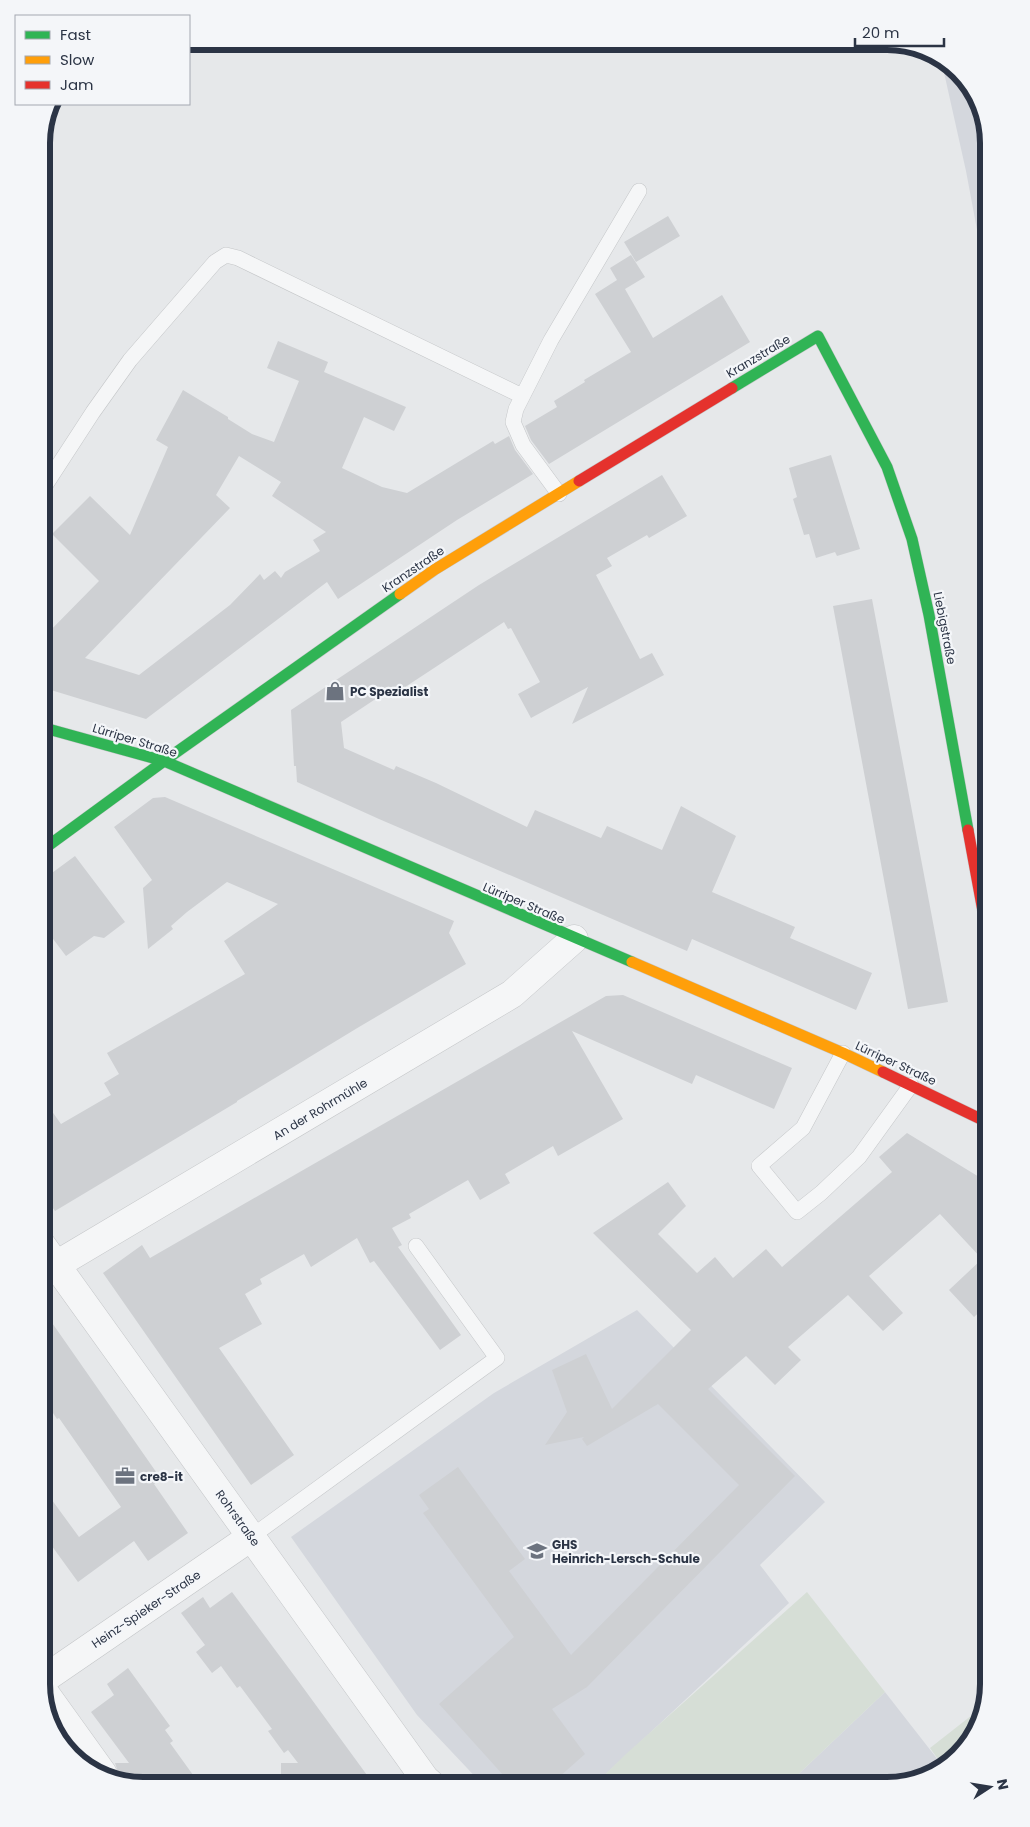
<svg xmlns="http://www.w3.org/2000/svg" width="1030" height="1827" font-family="Poppins,sans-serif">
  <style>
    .built { fill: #d4d7dd }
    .green { fill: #d6ded6 }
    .building { fill: #ced0d3; fill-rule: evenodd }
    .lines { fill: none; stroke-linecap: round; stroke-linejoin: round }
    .lane-casing { stroke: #c4c6c8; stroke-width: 16 }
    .street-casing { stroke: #c4c6c8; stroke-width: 29 }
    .fast-casing { stroke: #c4c6c8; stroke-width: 12 }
    .slow-casing { stroke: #c4c6c8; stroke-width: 12 }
    .jam-casing { stroke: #c4c6c8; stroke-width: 12 }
    .lane { stroke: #f5f6f7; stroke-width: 15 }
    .street { stroke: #f5f6f7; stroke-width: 28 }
    .fast { stroke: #30b455; stroke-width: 11 }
    .slow { stroke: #ff9f0a; stroke-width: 11 }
    .jam { stroke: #e5322d; stroke-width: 11 }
    .labels { text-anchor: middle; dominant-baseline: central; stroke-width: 4.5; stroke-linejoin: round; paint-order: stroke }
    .street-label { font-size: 12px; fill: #2b3445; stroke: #f4f6f9 }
    .poi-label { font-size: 12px; font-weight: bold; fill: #2b3445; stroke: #f4f6f9; text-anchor: start }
    .rim { fill: none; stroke: #2b3445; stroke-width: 6 }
  </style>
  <rect width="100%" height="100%" fill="#e6e8ea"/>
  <path class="built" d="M 941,59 L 949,62 L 981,104 L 989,143 L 989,294 L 966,171 Z
    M 637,1310 L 825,1502 L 760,1565 L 789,1603 L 593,1786 L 484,1786 L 417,1715 L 291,1537 L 494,1393 Z
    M 885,1692 L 942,1765 L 926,1778 L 887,1786 L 786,1786 Z"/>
  <path class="green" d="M 807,1592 L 885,1692 L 786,1786 L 593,1786 L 626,1754 Z
    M 981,1708 L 971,1741 L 942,1765 L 930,1748 Z"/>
  <path class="building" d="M 668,216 L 680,236 L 636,262 L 624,242 Z
    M 631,255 L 645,277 L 625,289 L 653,338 L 722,295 L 750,342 L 549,464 L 531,440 L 525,426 L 557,407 L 554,401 L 585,382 L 584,380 L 631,352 L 595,294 L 617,280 L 610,268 Z
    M 278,341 L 328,362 L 324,372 L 406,407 L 394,431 L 364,417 L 342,468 L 382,487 L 407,493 L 493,441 L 495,444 L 509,436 L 515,450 L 533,474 L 457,520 L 338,599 L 327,582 L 146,719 L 41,687 L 41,640 L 99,581 L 52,534 L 90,496 L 130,535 L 168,447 L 156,440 L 183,390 L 228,417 L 228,419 L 252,434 L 274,442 L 299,381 L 267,368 ZM 239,456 L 281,482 L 272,496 L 326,532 L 313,540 L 320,551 L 285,572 L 281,578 L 275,571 L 264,580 L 260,574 L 230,605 L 139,675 L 85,658 L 230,508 L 216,495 Z
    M 831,455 L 860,549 L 837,556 L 835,552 L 816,558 L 809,534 L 804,535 L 793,499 L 797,497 L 789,468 Z
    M 662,475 L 687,516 L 649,538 L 647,535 L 607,558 L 612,566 L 596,575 L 640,659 L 652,653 L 664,675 L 572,724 L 588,687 L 531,718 L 518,694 L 540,682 L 511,628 L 508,629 L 504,622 L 390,697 L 386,692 L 341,722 L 344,748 L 394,770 L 396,766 L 436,783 L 527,827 L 535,810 L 601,838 L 607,826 L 662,850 L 681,806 L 736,836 L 712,892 L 795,927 L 790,938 L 872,973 L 856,1010 L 692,939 L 687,951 L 379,819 L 297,782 L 296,766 L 294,766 L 291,710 L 479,585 Z
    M 872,599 L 948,1002 L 908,1009 L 833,606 Z
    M 165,797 L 454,921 L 449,933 L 466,964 L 359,1027 L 237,1101 L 237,1102 L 55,1211 L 41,1191 L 41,1096 L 61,1124 L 111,1095 L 104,1083 L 119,1074 L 107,1053 L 245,974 L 224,941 L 278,904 L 227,882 L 187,912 L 171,926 L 173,929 L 148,949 L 143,888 L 152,880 L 114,827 L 153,798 Z
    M 75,856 L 125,922 L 104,938 L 94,936 L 66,956 L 41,923 L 41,881 Z
    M 623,995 L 792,1068 L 774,1109 L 696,1075 L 692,1084 L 572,1031 L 623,1119 L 558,1156 L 553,1146 L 505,1174 L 510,1183 L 480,1200 L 468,1180 L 409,1214 L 411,1218 L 392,1228 L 402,1245 L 398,1247 L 461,1335 L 440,1350 L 374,1261 L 370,1263 L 357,1238 L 311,1267 L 304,1254 L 260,1279 L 262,1284 L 245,1294 L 262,1324 L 219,1348 L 294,1455 L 251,1485 L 103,1273 L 142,1245 L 150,1258 L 606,996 Z
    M 907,1133 L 989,1183 L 989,1303 L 974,1317 L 949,1290 L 982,1259 L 940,1214 L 869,1276 L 903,1313 L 883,1331 L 848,1295 L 788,1347 L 801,1360 L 775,1385 L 746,1356 L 708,1389 L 795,1476 L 587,1687 L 552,1709 L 585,1754 L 549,1786 L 544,1786 L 534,1775 L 522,1786 L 513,1786 L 439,1704 L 514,1637 L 423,1513 L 429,1509 L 419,1495 L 458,1467 L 525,1559 L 509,1571 L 571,1655 L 739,1485 L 658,1404 L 587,1446 L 582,1439 L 584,1437 L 545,1445 L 567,1412 L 552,1370 L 586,1354 L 612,1409 L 691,1330 L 593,1233 L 668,1182 L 686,1206 L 658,1234 L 697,1273 L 715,1257 L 733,1278 L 766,1249 L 782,1267 L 892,1172 L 879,1157 Z
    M 41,1307 L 161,1479 L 154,1484 L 188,1533 L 148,1561 L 134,1541 L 78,1582 L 41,1531 L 41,1485 L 79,1537 L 121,1507 L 59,1418 L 57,1419 L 49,1407 L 41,1412 Z
    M 232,1592 L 299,1682 L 375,1786 L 281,1786 L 281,1763 L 298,1763 L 288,1750 L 284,1753 L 268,1731 L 272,1729 L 240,1686 L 237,1688 L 221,1666 L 212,1673 L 196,1652 L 205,1645 L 181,1613 L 203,1597 L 210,1608 Z
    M 128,1668 L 170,1726 L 165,1730 L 173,1741 L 170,1743 L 201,1786 L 137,1786 L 118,1779 L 118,1772 L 115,1763 L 129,1763 L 91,1712 L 114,1695 L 107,1684 Z"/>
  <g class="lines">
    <defs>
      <path id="lane" d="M 41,492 L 93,412 L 130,360 L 215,262 L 226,255 L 238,258 L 522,396
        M 559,494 L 523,445 L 513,422 L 516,409 L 551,340 L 639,191
        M 843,1053 L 803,1128 L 759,1166 L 797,1212 L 821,1193 L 859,1157 L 911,1085
        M 251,1537 L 497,1358 L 416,1246"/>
      <path id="street" d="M 41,1244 L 425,1779 L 433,1786
        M 56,1265 L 512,994 L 574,939
        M 41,1681 L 251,1537
        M 42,1689 L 103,1774"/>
      <path id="fast" d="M 732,388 L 818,336 L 887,467 L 912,539 L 929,615 L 968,830
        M 41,727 L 164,761 L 632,962
        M 41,851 L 164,761 L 400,594"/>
      <path id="slow" d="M 400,594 L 434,570 L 579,481
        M 632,962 L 843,1053 L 883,1072"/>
      <path id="jam" d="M 579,481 L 732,388
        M 968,830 L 989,944
        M 883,1072 L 989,1123"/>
    </defs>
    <use href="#lane" class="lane-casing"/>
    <use href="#street" class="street-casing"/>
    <use href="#fast" class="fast-casing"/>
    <use href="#slow" class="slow-casing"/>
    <use href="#jam" class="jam-casing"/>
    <use href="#lane" class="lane"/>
    <use href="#street" class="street"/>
    <use href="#fast" class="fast"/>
    <use href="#slow" class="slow"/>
    <use href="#jam" class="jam"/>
  </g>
  <defs>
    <symbol id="shop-bare" viewBox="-9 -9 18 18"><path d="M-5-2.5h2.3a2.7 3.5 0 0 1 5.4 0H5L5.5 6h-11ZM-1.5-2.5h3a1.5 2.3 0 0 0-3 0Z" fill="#6c737f" stroke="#f4f6f9" stroke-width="2.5" paint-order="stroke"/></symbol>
    <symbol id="office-bare" viewBox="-9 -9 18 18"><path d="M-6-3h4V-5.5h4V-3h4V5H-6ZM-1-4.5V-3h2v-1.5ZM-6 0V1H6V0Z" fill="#6c737f" stroke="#f4f6f9" stroke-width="2.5" paint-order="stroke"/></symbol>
    <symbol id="school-bare" viewBox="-9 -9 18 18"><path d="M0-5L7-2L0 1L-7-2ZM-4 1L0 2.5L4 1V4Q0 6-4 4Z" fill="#6c737f" stroke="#f4f6f9" stroke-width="2.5" paint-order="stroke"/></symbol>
  </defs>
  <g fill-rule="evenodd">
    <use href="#shop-bare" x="321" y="677" width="28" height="28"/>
    <use href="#office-bare" x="111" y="1462" width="28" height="28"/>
    <use href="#school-bare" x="523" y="1537" width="28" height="28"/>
  </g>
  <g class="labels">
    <g class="street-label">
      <text transform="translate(758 356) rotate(-31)">Kranzstraße</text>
      <text transform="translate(413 569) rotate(-34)">Kranzstraße</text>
      <text transform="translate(945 628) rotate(79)">Liebigstraße</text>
      <text transform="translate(135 740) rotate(17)">Lürriper Straße</text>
      <text transform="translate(524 903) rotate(23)">Lürriper Straße</text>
      <text transform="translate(896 1063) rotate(25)">Lürriper Straße</text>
      <text transform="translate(320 1109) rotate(-31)">An der Rohrmühle</text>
      <text transform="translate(238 1518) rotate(54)">Rohrstraße</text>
      <text transform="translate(146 1609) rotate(-34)">Heinz-Spieker-Straße</text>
    </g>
    <g class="poi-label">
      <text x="350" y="691">PC Spezialist</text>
      <text x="140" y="1476">cre8-it</text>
      <text x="552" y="1544">GHS<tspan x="552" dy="14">Heinrich-Lersch-Schule</tspan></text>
    </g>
  </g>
  <path d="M0 0H1030V1827H0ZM143 50H887A93 93 0 0 1 980 143V1684A93 93 0 0 1 887 1777H143A93 93 0 0 1 50 1684V143A93 93 0 0 1 143 50Z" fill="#f4f6f9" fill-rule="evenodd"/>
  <path class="rim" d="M143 50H887A93 93 0 0 1 980 143V1684A93 93 0 0 1 887 1777H143A93 93 0 0 1 50 1684V143A93 93 0 0 1 143 50Z"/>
  <rect x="15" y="15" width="175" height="90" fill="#f4f6f9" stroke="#a4a8b1"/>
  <rect x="25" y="31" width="25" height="8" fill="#30b455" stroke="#a4a8b1"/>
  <text x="60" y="40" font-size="15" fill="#2b3445">Fast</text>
  <rect x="25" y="56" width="25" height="8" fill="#ff9f0a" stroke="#a4a8b1"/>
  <text x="60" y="65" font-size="15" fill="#2b3445">Slow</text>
  <rect x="25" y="81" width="25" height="8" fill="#e5322d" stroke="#a4a8b1"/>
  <text x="60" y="90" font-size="15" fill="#2b3445">Jam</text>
  <g transform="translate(990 1787) rotate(78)" stroke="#f4f6f9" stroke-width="4" paint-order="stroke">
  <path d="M0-4L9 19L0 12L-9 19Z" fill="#2b3445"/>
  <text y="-8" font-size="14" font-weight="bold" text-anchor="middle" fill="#2b3445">N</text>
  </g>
  <path d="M855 38v8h89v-8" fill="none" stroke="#2b3445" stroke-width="2.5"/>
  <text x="862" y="38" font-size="15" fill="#2b3445" stroke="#f4f6f9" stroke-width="4" paint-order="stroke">20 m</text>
</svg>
